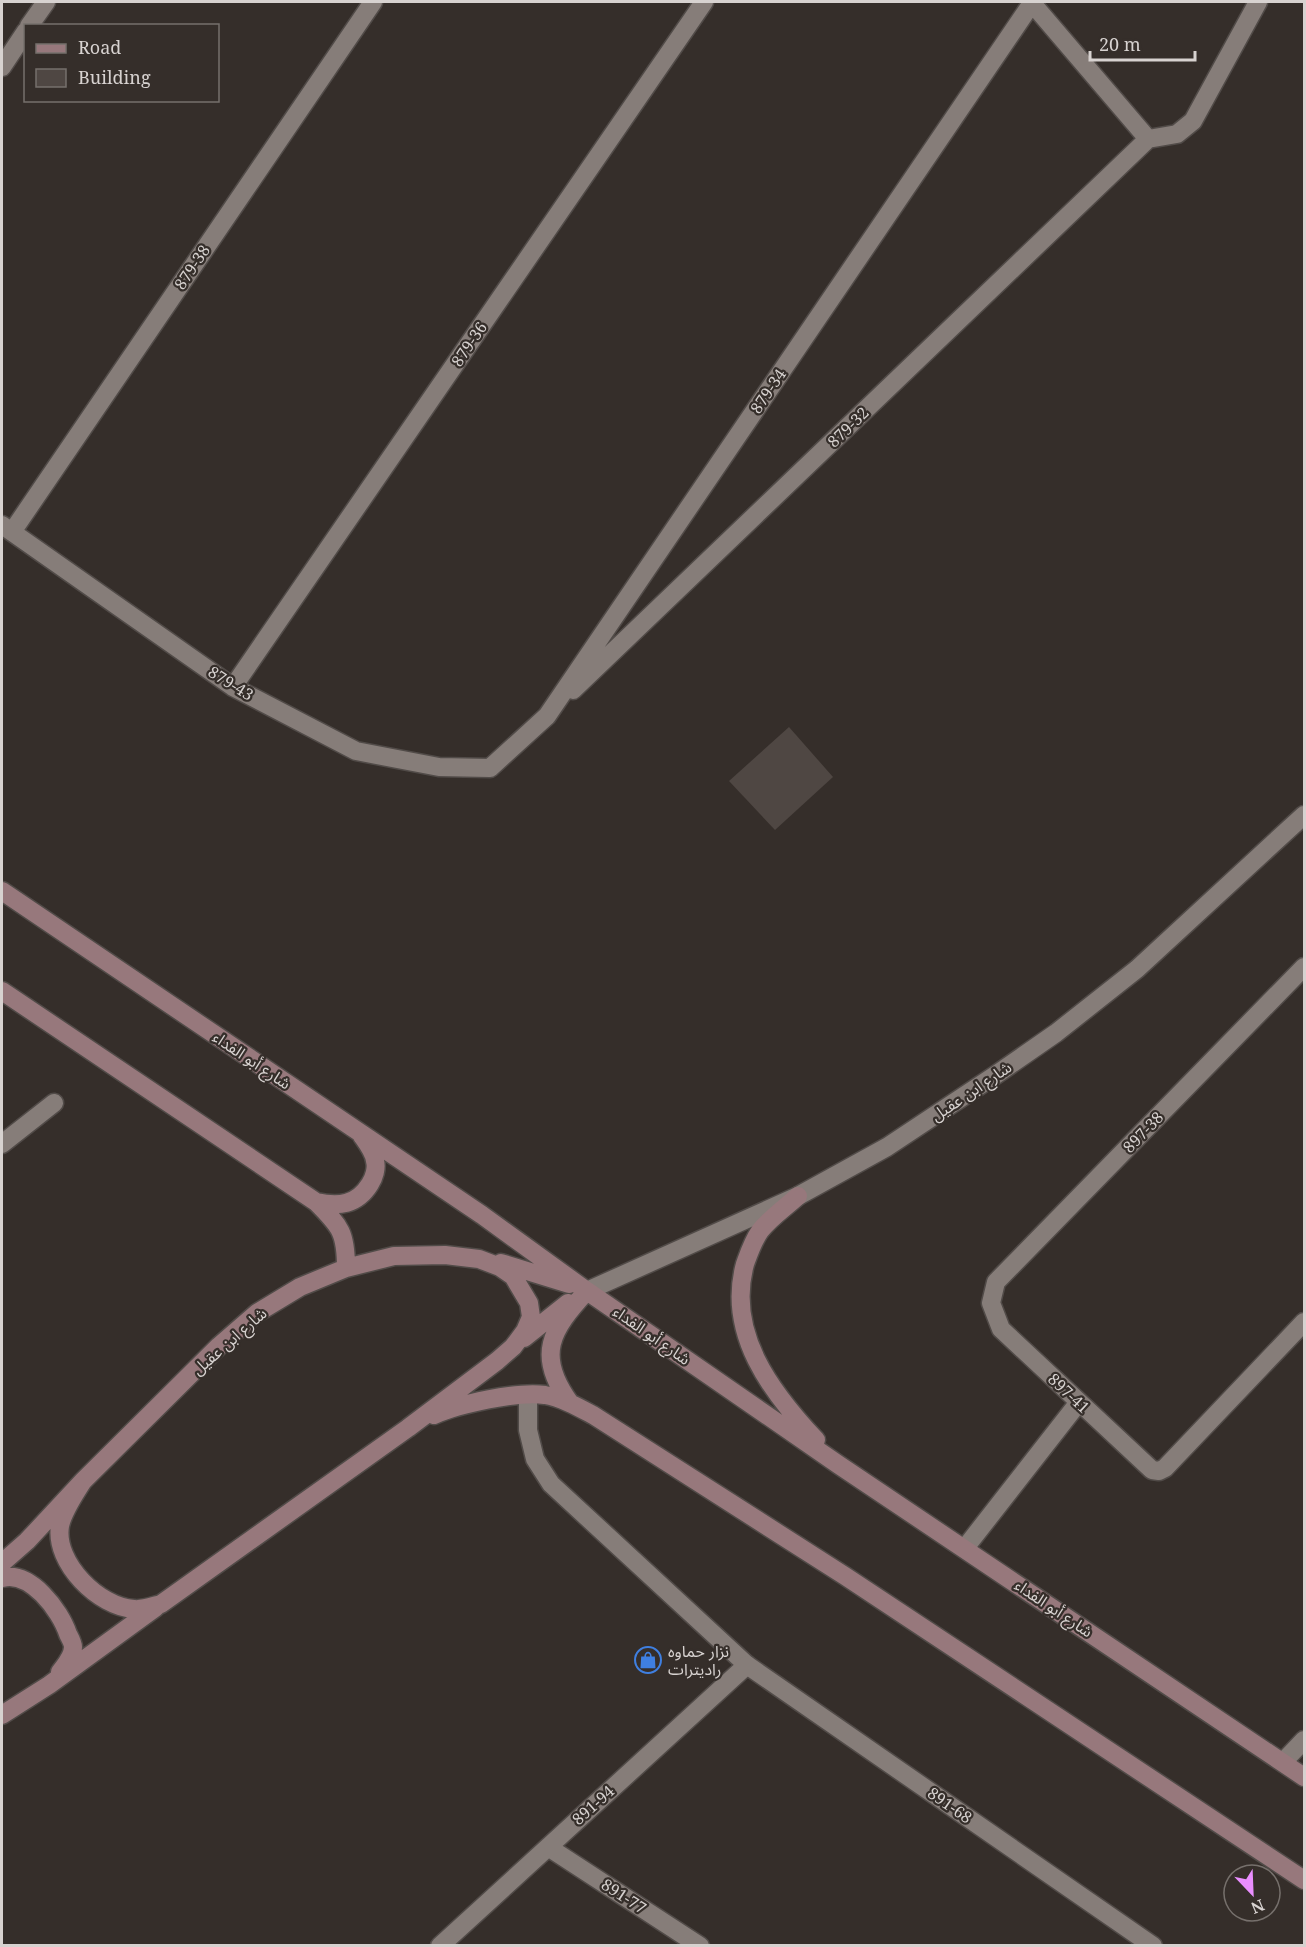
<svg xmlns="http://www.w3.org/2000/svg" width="1306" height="1947" font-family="'Noto Serif','Noto Sans Arabic',serif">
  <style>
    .building { fill: #4f4743 }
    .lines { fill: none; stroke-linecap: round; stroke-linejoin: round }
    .service-casing { stroke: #514b48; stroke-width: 21 }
    .minor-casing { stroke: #514b48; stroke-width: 21 }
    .tertiary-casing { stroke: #514b48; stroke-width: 21 }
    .secondary-casing { stroke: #514b48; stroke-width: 21 }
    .service { stroke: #867d79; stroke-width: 18 }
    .minor { stroke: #867d79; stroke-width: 18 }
    .tertiary { stroke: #867d79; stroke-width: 18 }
    .secondary { stroke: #97787c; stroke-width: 18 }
    .labels { text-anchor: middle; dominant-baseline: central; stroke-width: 4.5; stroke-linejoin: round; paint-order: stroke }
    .street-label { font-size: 16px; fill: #d7d2d0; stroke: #352e2a }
    .poi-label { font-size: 16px; fill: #d7d2d0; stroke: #352e2a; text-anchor: start }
  </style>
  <rect width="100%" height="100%" fill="#352e2a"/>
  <path class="building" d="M 789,727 L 833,777 L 775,830 L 729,781 Z"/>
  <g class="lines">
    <defs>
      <path id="service" d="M 528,1395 L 528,1430 L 535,1459 L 551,1484 L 747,1665"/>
      <path id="minor" d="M 1031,2 L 1148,139 L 1177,134 L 1193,121 L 1258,2
        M 29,26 L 46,2
        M 2,67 L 26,31
        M 2,525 L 233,687 L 356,751 L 439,767 L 490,768 L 547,716 L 1032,3
        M 12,532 L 373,2
        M 233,687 L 704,2
        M 573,690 L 1148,139
        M 1304,967 L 996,1282 L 991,1303 L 1001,1329 L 1152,1470 L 1159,1471 L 1165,1468 L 1304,1322
        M 2,1144 L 54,1103
        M 965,1548 L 1079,1402
        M 1283,1762 L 1304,1740
        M 548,1847 L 700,1946
        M 440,1946 L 747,1665 L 1153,1946"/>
      <path id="tertiary" d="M 587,1291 L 798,1196 L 887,1147 L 997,1074 L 1056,1033 L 1137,969 L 1304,815"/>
      <path id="secondary" d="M 2,891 L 482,1215 L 587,1291 L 839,1465 L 1304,1777
        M 2,991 L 316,1202 C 341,1227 346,1233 346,1268
        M 798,1196 C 786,1207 770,1218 760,1231 C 753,1241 749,1253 745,1264 C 726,1333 771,1392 816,1440
        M 316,1202 C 339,1207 357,1205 370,1184 C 374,1178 377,1168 375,1161 C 374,1152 367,1143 362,1136
        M 501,1263 L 569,1284
        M 524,1338 L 568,1303
        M 570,1403 C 535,1355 551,1330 587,1291
        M 434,1415 C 458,1404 518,1391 545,1395 C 562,1398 578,1407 593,1415 L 845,1576 L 1304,1880
        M 2,1563 L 27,1541 L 83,1481 L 219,1346 L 257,1313 L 300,1287 L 346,1268 L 394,1256 L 445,1255 L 479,1259 L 500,1267 L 513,1276 L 529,1303 L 531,1317 L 525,1331 L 513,1347 L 497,1361 L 408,1428 L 161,1604 C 153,1606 142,1610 134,1609 C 99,1607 54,1563 60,1526 C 63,1511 75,1494 83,1481
        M 2,1578 C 30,1570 60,1610 68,1634 C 70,1638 73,1643 73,1647 C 73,1657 65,1665 60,1672
        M 2,1715 L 49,1685 L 155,1608"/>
    </defs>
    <use href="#service" class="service-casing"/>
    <use href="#minor" class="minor-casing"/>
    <use href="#tertiary" class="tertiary-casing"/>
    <use href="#secondary" class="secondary-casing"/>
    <use href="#service" class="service"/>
    <use href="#minor" class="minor"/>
    <use href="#tertiary" class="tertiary"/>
    <use href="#secondary" class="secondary"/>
  </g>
  <defs>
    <symbol id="shop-ring" viewBox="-11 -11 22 22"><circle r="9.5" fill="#352e2a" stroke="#3f7fe0" stroke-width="1.5"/><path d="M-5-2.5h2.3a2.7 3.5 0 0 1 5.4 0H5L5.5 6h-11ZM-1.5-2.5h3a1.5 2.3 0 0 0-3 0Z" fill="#3f7fe0"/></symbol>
  </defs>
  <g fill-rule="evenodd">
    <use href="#shop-ring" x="633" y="1645" width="30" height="30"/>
  </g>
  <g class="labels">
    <g class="street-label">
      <text transform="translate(192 267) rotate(-56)">879-38</text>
      <text transform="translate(469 344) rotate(-56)">879-36</text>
      <text transform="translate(768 391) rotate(-56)">879-34</text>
      <text transform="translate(848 427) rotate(-44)">879-32</text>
      <text transform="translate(231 683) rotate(32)">879-43</text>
      <text transform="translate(252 1060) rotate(34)">شارع أبو الفداء</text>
      <text transform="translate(971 1091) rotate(-34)">شارع ابن عقيل</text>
      <text transform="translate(1143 1132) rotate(-46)">897-38</text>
      <text transform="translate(652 1335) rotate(35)">شارع أبو الفداء</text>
      <text transform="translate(229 1341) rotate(-41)">شارع ابن عقيل</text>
      <text transform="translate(1069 1393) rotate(43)">897-41</text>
      <text transform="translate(1054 1608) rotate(34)">شارع أبو الفداء</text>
      <text transform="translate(593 1805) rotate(-42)">891-94</text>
      <text transform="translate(950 1805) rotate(35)">891-68</text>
      <text transform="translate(624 1896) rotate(33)">891-77</text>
    </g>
    <g class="poi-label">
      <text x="668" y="1651">نزار حماوه<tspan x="668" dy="18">راديترات</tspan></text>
    </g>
  </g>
  <rect width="1306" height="1947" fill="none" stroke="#d7d2d0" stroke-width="6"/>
  <rect x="24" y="24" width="195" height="78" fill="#352e2a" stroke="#76706c" stroke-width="1.5"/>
  <rect x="36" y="44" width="30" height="9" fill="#97787c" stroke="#76706c" stroke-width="1.5"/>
  <text x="78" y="54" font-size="18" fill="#d7d2d0">Road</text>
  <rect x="36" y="69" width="30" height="18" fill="#4f4743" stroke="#76706c" stroke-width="1.5"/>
  <text x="78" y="84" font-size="18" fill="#d7d2d0">Building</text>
  <g transform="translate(1252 1893) rotate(157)"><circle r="28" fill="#352e2a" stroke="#76706c" stroke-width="1.5"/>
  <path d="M0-4.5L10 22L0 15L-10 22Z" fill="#e98efe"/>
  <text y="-9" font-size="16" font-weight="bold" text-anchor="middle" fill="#d7d2d0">N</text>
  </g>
  <path d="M1090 51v9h105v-9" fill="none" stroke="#d7d2d0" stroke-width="3"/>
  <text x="1099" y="51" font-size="18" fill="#d7d2d0" stroke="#352e2a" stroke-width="4.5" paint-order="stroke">20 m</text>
</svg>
